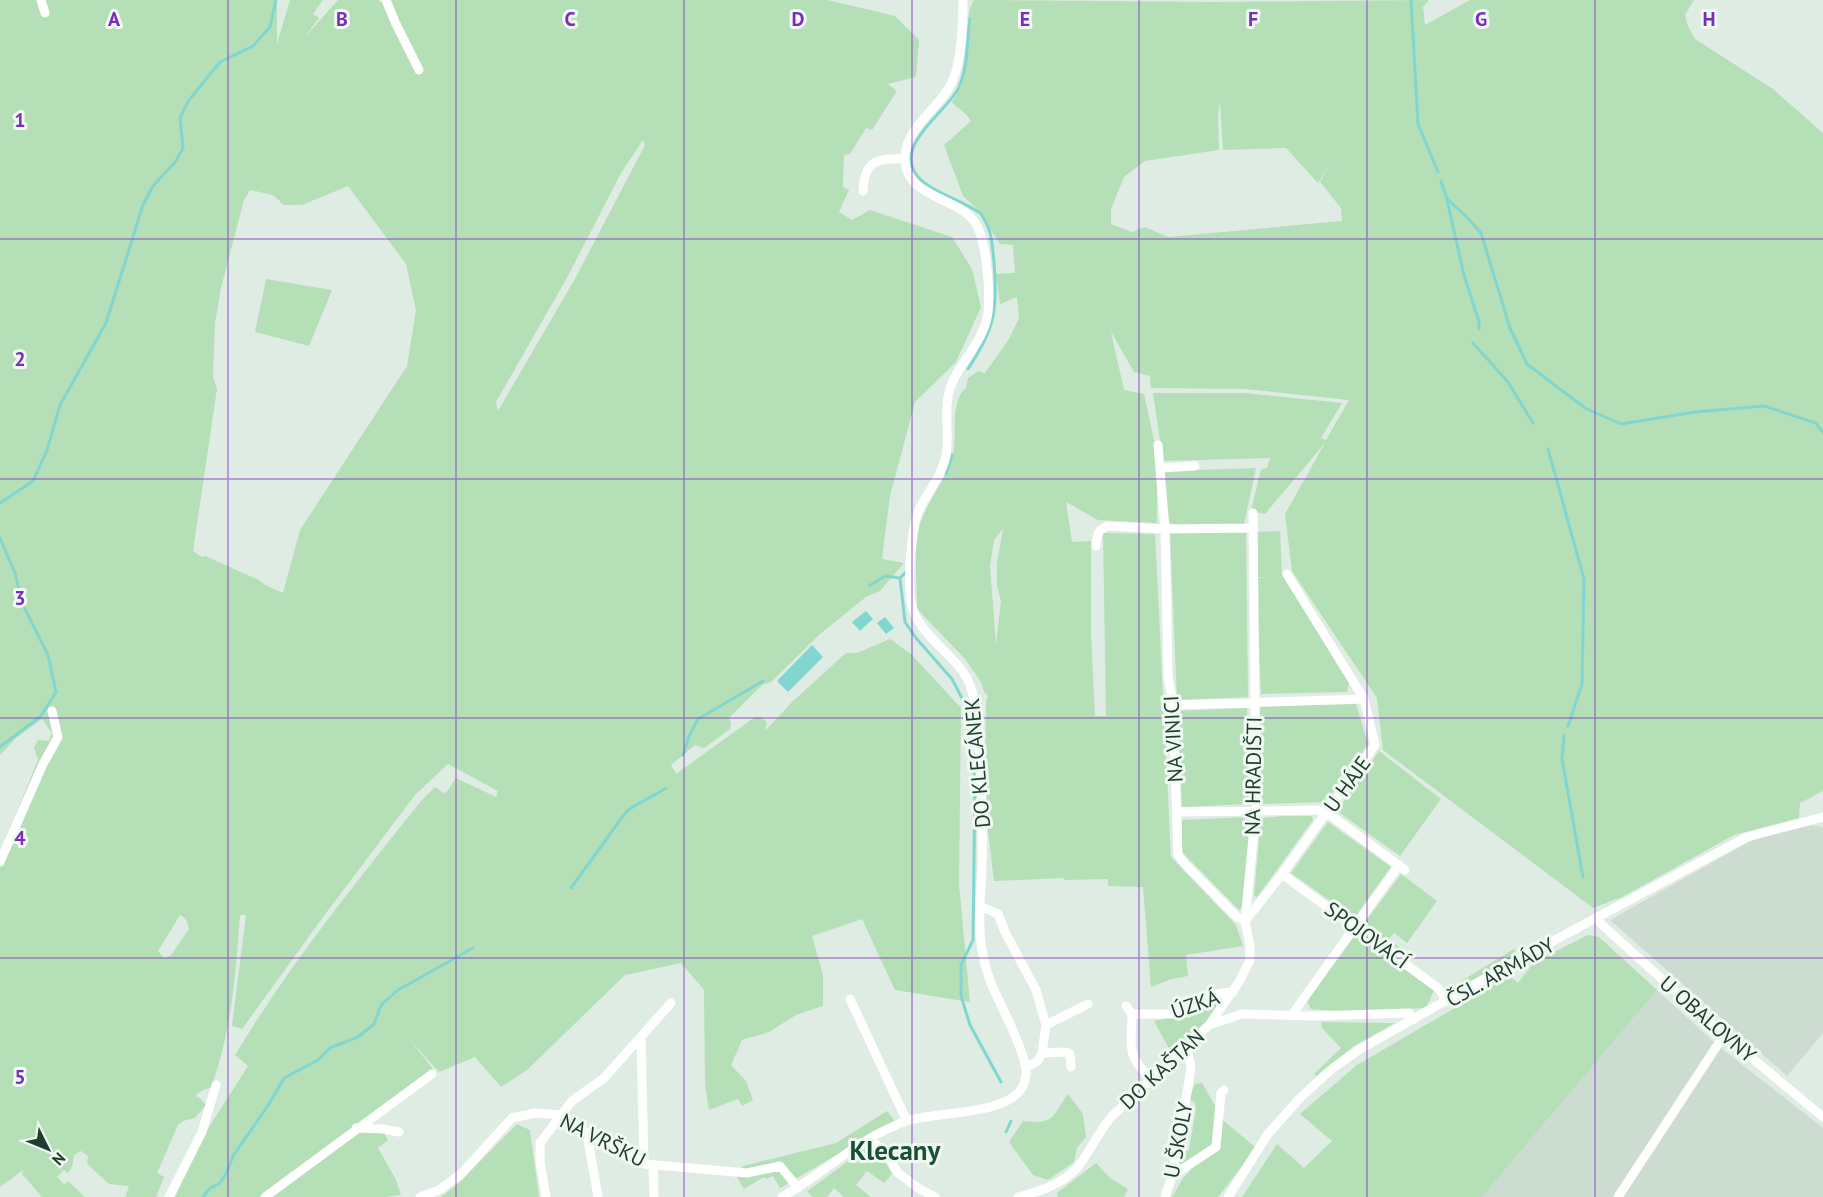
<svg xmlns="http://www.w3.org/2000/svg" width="1823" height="1197" font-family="'PT Sans',sans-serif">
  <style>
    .built { fill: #cddcd1 }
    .green { fill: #b5dfb7; fill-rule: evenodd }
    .water { fill: #81d7d0 }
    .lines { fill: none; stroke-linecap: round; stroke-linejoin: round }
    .stream { stroke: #81d7d0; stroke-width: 3 }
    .street { stroke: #fff; stroke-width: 9 }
    .grid { fill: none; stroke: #7b2cbf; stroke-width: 1.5; stroke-opacity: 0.55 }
    .labels { text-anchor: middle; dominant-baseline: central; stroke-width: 6; stroke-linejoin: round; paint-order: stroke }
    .street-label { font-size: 21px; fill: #1e3d2e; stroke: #f0f8f2 }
    .district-label { font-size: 27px; font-weight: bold; fill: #185136; stroke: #f0f8f2 }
    .grid-label { font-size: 20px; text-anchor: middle; font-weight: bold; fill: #7b2cbf; stroke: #f0f8f2; stroke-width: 6; stroke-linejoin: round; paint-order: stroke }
  </style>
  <rect width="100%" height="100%" fill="#dfece3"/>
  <path class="built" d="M 1811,825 L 1823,827 L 1823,1033 L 1787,1076 L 1610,920 L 1758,837 Z
    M 1657,990 L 1717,1045 L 1823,1128 L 1823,1197 L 1482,1197 Z"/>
  <path class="green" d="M 0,0 L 37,0 L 38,4 L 43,0 L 277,0 L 277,44 L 290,0 L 323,0 L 313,14 L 319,18 L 304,38 L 338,0 L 378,0 L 385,5 L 396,21 L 390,0 L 828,0 L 895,16 L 919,40 L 916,77 L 888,84 L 897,91 L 872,130 L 866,128 L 850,154 L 844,155 L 843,187 L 849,190 L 839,212 L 852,220 L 870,210 L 952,237 L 972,269 L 981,307 L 956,362 L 915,402 L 890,496 L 882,559 L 904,563 L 880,591 L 866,597 L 820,634 L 771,682 L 762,685 L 729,718 L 731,723 L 730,729 L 704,748 L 695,745 L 671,765 L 676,774 L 755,717 L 761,717 L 767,722 L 765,731 L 792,702 L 846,653 L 857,653 L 890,639 L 911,654 L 961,708 L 959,884 L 970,1002 L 895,990 L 862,919 L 812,936 L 823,975 L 823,1006 L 796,1015 L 769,1032 L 742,1040 L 731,1065 L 746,1081 L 753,1100 L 742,1106 L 738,1099 L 709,1110 L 705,1084 L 704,990 L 681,963 L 625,975 L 527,1070 L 501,1087 L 475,1057 L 439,1072 L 410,1040 L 433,1069 L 262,1197 L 175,1197 L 207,1130 L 248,1066 L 235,1055 C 290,964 356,882 422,800 L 435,787 L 445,794 L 456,778 L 496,797 L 498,791 L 448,764 L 415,795 L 323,917 L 242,1029 L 232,1026 L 246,915 L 240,915 C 236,974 231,1033 211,1088 L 203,1090 L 195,1096 L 200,1098 L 206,1105 L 195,1118 L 183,1121 L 178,1125 L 157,1173 L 164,1177 L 156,1197 L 125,1197 L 129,1186 L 109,1184 L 87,1164 L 88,1156 L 81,1151 L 74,1155 L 72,1167 L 68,1173 L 64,1170 L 57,1177 L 64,1184 L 68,1181 L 85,1197 L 42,1197 L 22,1174 L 23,1170 L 0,1187 L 0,853 L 38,760 L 34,748 L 38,740 L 49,741 L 52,733 L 42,719 L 16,738 L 0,755 ZM 643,140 L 645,145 L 576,277 L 498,411 L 496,402 L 568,276 L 621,173 ZM 348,186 L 406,264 L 416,310 L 407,366 L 300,530 L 283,593 L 265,585 L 259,580 L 205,556 L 202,557 L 193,551 L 217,389 L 213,376 L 215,323 L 221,288 L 244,200 L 250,190 L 273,195 L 284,205 L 302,205 ZM 180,915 L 186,919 L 189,929 L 171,955 L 164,958 L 158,951 Z
    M 974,0 L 1212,2 L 1429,0 L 1423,7 L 1425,25 L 1470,0 L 1694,0 L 1685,15 L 1688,26 L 1695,39 L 1773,89 L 1823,133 L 1823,791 L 1800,803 L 1799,818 L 1734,835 L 1622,897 L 1593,908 L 1383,750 L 1377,698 L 1292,571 L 1285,514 L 1325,443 L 1265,514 L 1251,511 L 1261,469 L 1267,468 L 1270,458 L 1163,461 L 1153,393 L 1245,393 L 1342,403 L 1321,438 L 1326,440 L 1349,400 L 1245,389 L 1151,388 L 1150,376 L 1134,372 L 1111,332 L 1124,390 L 1144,394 L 1154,440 L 1157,472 L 1157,523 L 1098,520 L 1066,502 L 1072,542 L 1091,541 L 1091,632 L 1095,716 L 1106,716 L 1103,533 L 1155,534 L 1171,857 L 1236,925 L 1243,946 L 1186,955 L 1188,976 L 1172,979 L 1151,987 L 1143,887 L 1108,886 L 1108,879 L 1064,880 L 1063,878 L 994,881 L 985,805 L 986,700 L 988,696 L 984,692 L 981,682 L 965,659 L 917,609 C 917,586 914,556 918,534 C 922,505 946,483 953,454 C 958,435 949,402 966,388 L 968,378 L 978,371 L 985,373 L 1009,339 L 1019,318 L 1017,297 L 1000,304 L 996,274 L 1015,273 L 1013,245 L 1000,244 L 975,207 L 963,196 L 944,145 L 971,121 C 966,112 958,109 952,102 L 962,85 L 972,19 L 968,19 L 970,8 ZM 1220,103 L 1223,150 L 1286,148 L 1318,183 L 1329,165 L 1320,182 L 1341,208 L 1342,221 L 1168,237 L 1145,227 L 1132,232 L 1111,224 L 1111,209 L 1124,177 L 1145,161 L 1219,150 L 1218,114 ZM 1003,529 L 997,563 L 997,586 L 1001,601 L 996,645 L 990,566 L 994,540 Z
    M 266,279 L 332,290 L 309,346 L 255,332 Z
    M 1256,468 L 1244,524 L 1178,525 L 1170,523 L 1167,519 L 1164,474 L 1167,471 Z
    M 1280,531 L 1282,575 L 1349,683 L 1347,692 L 1261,694 L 1256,578 L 1267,577 L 1257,577 L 1255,532 Z
    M 1246,532 L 1248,697 L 1177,700 L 1170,533 Z
    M 1356,704 L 1368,744 L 1326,802 L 1262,804 L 1260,706 Z
    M 1247,708 L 1249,804 L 1182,807 L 1177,711 Z
    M 1379,751 L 1441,799 L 1400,856 L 1337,811 Z
    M 1282,816 L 1312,816 L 1313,820 L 1257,897 L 1254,895 L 1261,818 Z
    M 1250,817 L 1242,908 L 1239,910 L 1182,852 L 1182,820 Z
    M 1328,822 L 1391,867 L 1354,918 L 1291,873 Z
    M 1401,874 L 1437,901 L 1407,943 L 1394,933 L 1389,939 L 1402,949 L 1400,951 L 1363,925 Z
    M 1356,934 L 1434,990 L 1427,1006 L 1423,1008 L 1350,1012 L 1311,1009 L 1307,1001 Z
    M 1588,935 L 1599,937 L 1657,990 L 1482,1197 L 1242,1197 L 1277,1144 L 1304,1168 L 1332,1141 L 1300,1114 L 1357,1065 L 1510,976 L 1518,983 L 1534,962 Z
    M 1514,949 L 1517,956 L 1455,991 L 1450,988 Z
    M 1219,998 L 1221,999 L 1221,1002 L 1206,1023 L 1172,1054 L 1154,1021 L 1182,1015 Z
    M 1321,1022 L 1395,1023 L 1354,1046 L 1316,1076 L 1314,1074 L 1341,1048 L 1322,1028 Z
    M 1202,1083 L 1224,1121 L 1256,1148 L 1218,1197 L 1172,1197 L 1183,1178 L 1191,1170 L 1179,1163 L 1181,1154 L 1189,1150 L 1196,1109 L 1195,1103 L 1189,1099 L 1195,1084 Z
    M 1068,1094 L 1083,1114 L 1086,1137 L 1077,1148 L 1074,1162 L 1048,1180 L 1033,1175 L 1009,1142 L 1023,1121 C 1055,1124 1050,1119 1068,1094 Z
    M 887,1111 L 895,1121 L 780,1188 L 773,1176 L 766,1179 L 764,1177 L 744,1189 L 737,1177 L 743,1166 L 836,1143 Z
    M 517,1124 L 530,1130 L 539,1197 L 441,1197 L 459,1183 Z
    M 356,1132 L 384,1133 L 388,1140 L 378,1148 L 396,1180 L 401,1195 L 386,1197 L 270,1197 Z
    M 868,1147 L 884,1160 L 892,1174 L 884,1183 L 867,1171 L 856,1185 L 871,1197 L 844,1197 L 834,1188 L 827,1197 L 813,1197 L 807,1191 Z
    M 1096,1163 L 1110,1178 L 1128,1189 L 1124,1197 L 1058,1197 L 1057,1193 Z"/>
  <path class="water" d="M 866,611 L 873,619 L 860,631 L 852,622 Z
    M 885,617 L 894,628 L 886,634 L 877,623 Z
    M 812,645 L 823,657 L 788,692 L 777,681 Z"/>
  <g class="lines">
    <path class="stream" d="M 1411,0 L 1418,124 L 1438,172
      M 1441,181 L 1447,199 L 1467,217 L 1481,233 L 1510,328 L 1527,364 L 1585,408 L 1621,424 L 1695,412 L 1764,406 L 1816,423 L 1823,433
      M 1447,200 L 1464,275 L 1479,322 L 1479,329
      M 1473,343 L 1508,382 L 1533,423
      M 968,369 C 995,328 998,310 994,262 C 992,243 992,228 980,213 C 962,200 936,194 920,179 C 888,147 949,111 959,87 C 968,66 967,40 970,19
      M 1548,449 L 1584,579 L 1582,684 L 1568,726
      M 946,474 L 952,455
      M 0,503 L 33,481 L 47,450 L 60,405 L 106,323 L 143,205 L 153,186 L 176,161 L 183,148 L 180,118 L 189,100 L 220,62 L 253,46 L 270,27 L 276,0
      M 0,538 L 15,573 L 22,603 L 48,655 L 56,692 L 41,716 L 0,747
      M 900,578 L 905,622 L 916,638 L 952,679 L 965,704 L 975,780 L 973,940 L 961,965 L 961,996 L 970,1025 L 1001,1082
      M 869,586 L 885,576 L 900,578 L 907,571
      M 1564,735 L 1562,759 L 1583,877
      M 683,755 L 689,736 L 698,719 L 763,681
      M 571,888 L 626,812 C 638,802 653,797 666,788
      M 1006,1132 L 1011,1121
      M 203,1197 L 209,1189 L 220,1183 L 227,1172 L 233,1156 L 269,1104 L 284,1078 L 318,1060 L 330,1048 L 358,1037 L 374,1024 L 381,1005 L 398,990 L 473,948"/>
    <path class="street" d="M 41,0 L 45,13
      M 386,0 L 395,22 L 419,70
      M 863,191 C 864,160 878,158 905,159
      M 1158,445 L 1165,529 L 1168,676 L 1173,705 L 1178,855 L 1186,865 L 1237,917 L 1245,921
      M 1161,468 L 1195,466
      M 1096,546 C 1097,535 1097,530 1108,526 L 1165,529 L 1252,528
      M 1173,705 L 1364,699
      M 1177,812 L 1318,810 L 1326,812 L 1405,870
      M 0,862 L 43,764 L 58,737 L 52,711
      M 1282,874 L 1438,988 L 1447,1001
      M 980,906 L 998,914 L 1005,932 L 1036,990 L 1046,1025 L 1042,1053 L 1038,1061 L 1026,1067
      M 1597,918 L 1601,924 L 1724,1035 L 1823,1117
      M 1245,921 L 1282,874 L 1375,745 L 1364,699 L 1287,574
      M 850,999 L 907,1121
      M 1126,1006 L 1132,1014 L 1173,1014 L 1220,993 L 1233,992
      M 1132,1014 C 1131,1044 1126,1057 1151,1078
      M 1291,1016 L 1399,865
      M 1046,1025 L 1088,1004
      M 1209,1025 L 1239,982 L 1250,960 L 1250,946 L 1245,921 L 1256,810 L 1253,513
      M 641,1037 L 644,1164
      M 1042,1053 L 1065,1052 L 1070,1054 L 1071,1067
      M 356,1128 L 383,1129 L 399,1132
      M 587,1134 L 598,1197
      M 871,1139 L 891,1161 L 898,1173 L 918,1188 L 935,1197
      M 653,1165 L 654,1197
      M 1172,1176 L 1216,1147 L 1221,1093 L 1224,1090
      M 169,1197 L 202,1132 L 216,1085
      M 265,1197 L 432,1074
      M 420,1197 L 439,1190 L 461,1174 L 512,1118 L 535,1113 L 561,1115 L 578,1125 L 587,1134 L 644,1164 L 747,1173 L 780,1166 L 798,1188
      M 546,1197 L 540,1161 L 540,1143 L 572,1101 L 604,1078 L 671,1003
      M 782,1197 C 821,1175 865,1134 907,1121 C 937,1111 1008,1116 1023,1086 C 1026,1080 1027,1070 1025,1064 C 1020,1040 1001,1007 991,983 C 975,942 980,910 982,868 C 983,831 982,794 980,758 C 979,734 978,708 970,685 C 958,654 917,637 911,602 C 908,580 910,528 920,508 C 928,491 942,476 946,456 C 950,432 942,407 952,383 C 962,359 985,340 988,312 C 990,291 987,236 973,220 C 954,196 907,198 905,160 C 903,130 937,110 950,86 C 962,65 963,25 963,0
      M 1018,1197 C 1042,1191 1069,1182 1083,1160 C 1092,1146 1100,1131 1111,1117 L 1209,1025 L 1242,1014 L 1312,1016 L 1409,1013 L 1413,1020
      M 1165,1197 L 1172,1176 L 1189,1081 L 1191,1066 L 1186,1047
      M 1228,1197 L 1268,1134 L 1300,1098 L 1333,1068 L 1360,1049 L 1516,961 L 1747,837 L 1823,817
      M 1618,1197 L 1724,1035"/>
  </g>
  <path class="grid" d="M 228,0 L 228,1197M 456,0 L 456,1197M 684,0 L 684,1197M 912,0 L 912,1197M 1139,0 L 1139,1197M 1367,0 L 1367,1197M 1595,0 L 1595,1197M 0,239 L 1823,239M 0,479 L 1823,479M 0,718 L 1823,718M 0,958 L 1823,958"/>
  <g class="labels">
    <g class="street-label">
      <text transform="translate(1173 739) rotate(-93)">NA VINICI</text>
      <text transform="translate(977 763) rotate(-95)">DO KLECÁNEK</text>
      <text transform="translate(1253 776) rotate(-89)">NA HRADIŠTI</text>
      <text transform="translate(1347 784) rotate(-54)">U HÁJE</text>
      <text transform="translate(1367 935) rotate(36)">SPOJOVACÍ</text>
      <text transform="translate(1500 972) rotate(-29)">ČSL. ARMÁDY</text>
      <text transform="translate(1195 1004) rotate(-19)">ÚZKÁ</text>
      <text transform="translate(1708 1019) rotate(41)">U OBALOVNY</text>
      <text transform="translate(1162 1069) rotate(-43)">DO KAŠTAN</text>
      <text transform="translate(603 1140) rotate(27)">NA VRŠKU</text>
      <text transform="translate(1178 1140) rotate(-79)">U ŠKOLY</text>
    </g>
    <g class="district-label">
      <text x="895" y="1150">Klecany</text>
    </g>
  </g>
  <g class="grid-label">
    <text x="114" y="26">A</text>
    <text x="342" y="26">B</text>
    <text x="570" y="26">C</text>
    <text x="798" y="26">D</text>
    <text x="1025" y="26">E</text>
    <text x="1253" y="26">F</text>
    <text x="1481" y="26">G</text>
    <text x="1709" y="26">H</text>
    <text x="20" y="127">1</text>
    <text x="20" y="366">2</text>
    <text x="20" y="605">3</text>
    <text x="20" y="845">4</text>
    <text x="20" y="1084">5</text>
  </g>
  <g transform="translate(48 1149) rotate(133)" stroke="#f0f8f2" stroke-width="4.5" paint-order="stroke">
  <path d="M0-4.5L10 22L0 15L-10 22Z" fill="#1e3d2e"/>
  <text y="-9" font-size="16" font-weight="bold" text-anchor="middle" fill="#1e3d2e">N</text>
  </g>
</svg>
